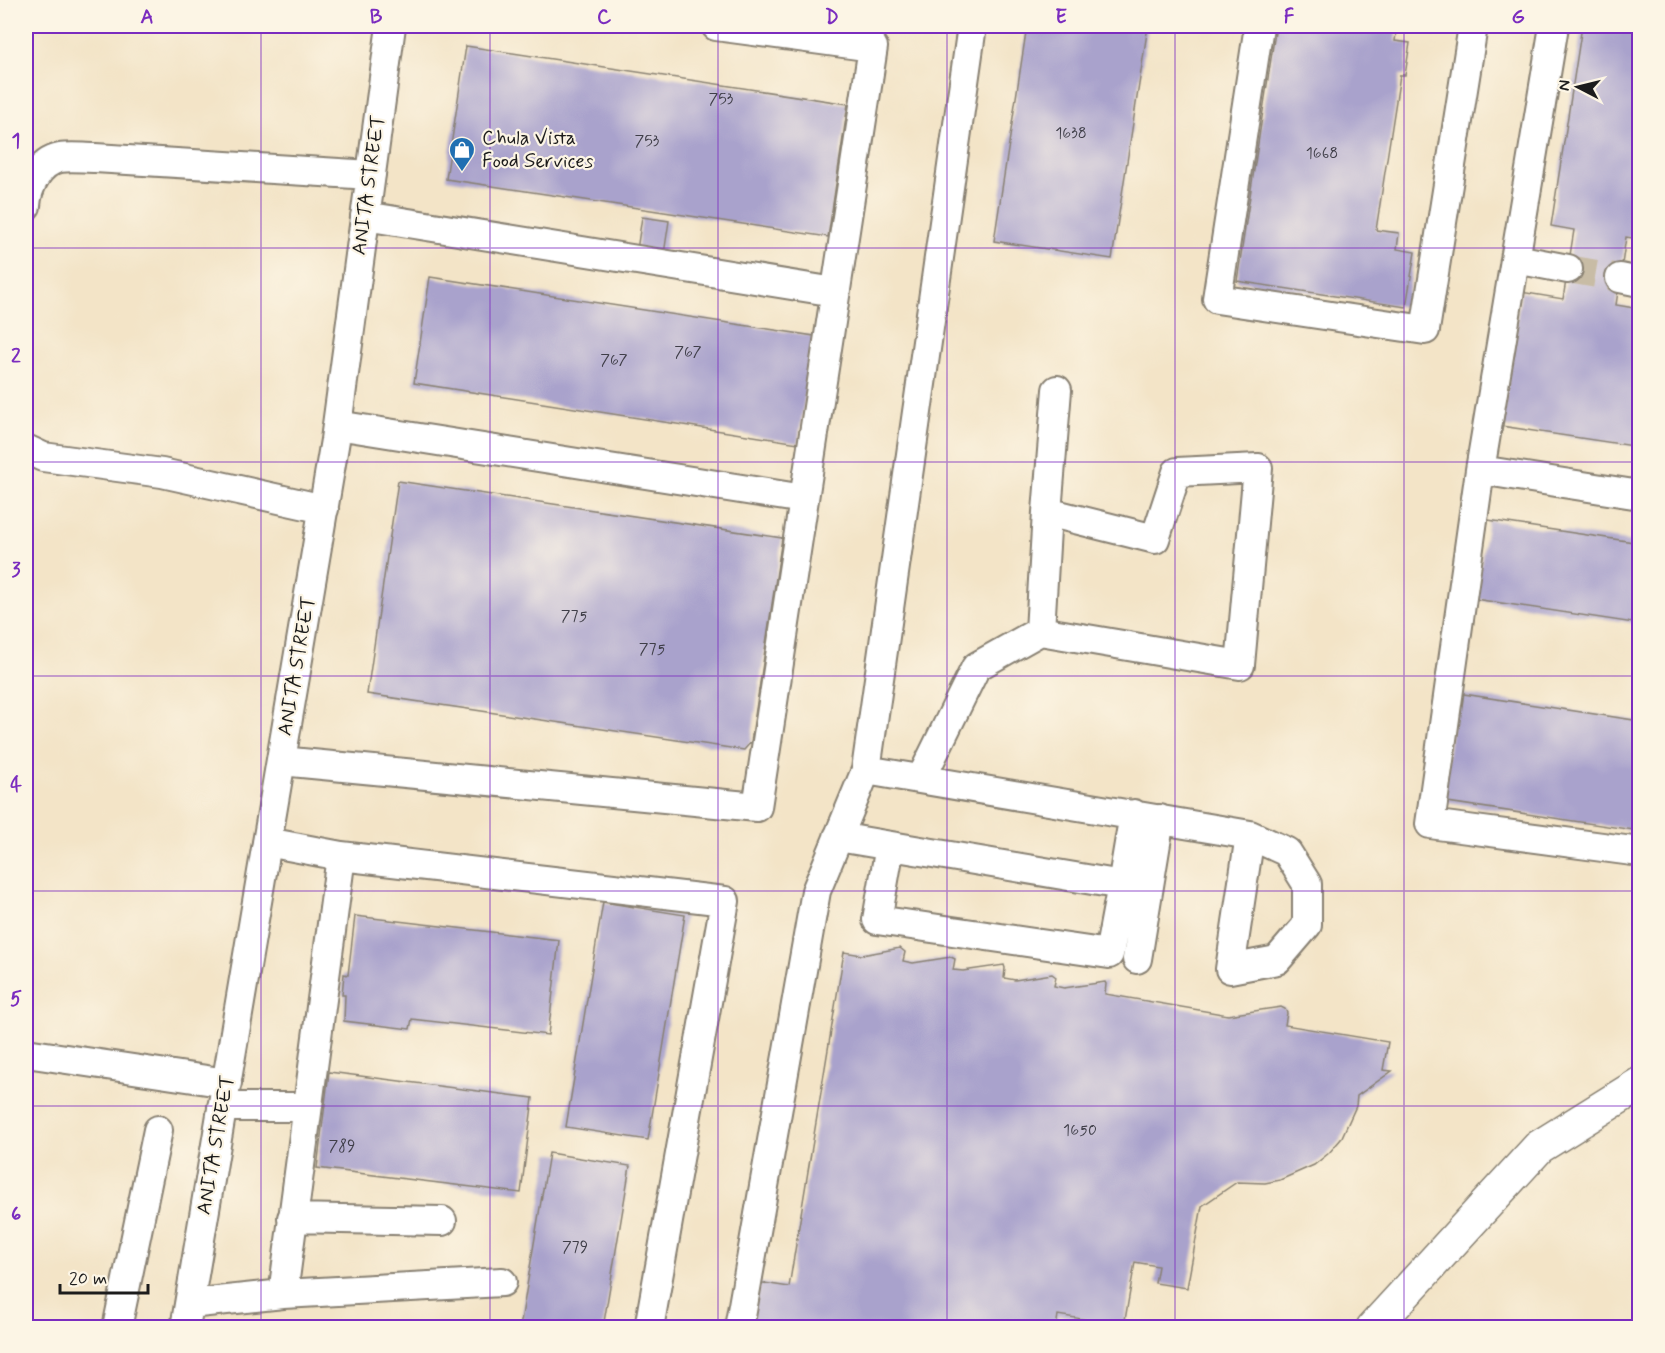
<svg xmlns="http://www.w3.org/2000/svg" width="1665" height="1353" font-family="Mynerve,sans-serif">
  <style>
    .building { fill: #a9a2cc }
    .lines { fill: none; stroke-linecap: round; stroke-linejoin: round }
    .minor-tunnel { stroke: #c8bca5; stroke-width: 28; stroke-dasharray: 28 14; stroke-linecap: butt }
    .minor-casing { stroke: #888072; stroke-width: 32 }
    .highway-casing { stroke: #888072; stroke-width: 36 }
    .minor { stroke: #fff; stroke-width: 28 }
    .highway { stroke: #fff; stroke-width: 33 }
    .grid { fill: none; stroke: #7b2cbf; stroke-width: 1.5; stroke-opacity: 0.55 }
    .labels { text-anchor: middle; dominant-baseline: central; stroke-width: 4.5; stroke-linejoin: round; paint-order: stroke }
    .number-label { font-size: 16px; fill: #3f3e48 }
    .poi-label { font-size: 20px; fill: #1c1c1c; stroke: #fcf5e5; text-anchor: start }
    .street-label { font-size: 20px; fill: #1c1c1c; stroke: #fcf5e5 }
    .neatline { fill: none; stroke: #7b2cbf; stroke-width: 2 }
    .grid-label { font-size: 20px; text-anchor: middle; font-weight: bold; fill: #7b2cbf }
  </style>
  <rect width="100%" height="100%" fill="#fcf5e5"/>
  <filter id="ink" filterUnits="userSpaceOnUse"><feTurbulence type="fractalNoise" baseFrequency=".0167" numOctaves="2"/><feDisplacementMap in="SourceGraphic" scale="12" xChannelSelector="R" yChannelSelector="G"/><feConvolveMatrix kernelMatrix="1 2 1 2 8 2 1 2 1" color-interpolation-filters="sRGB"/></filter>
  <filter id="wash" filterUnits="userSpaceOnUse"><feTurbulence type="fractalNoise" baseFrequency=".008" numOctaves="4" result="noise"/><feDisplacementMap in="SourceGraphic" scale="24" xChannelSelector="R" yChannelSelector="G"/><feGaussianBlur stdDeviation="1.35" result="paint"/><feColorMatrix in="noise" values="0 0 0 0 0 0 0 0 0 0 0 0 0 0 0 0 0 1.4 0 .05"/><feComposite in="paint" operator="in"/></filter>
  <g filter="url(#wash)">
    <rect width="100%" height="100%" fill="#f3e4c7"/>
    <g id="blocks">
      <path class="building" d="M 1027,26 L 1148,26 L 1112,259 L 994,241 Z
        M 1276,26 L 1397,26 L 1395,41 L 1410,43 L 1405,75 L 1400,75 L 1376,230 L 1399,233 L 1397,249 L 1415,252 L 1406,307 L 1237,281 Z
        M 1582,26 L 1640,26 L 1640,239 L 1626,237 L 1616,305 L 1640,309 L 1640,447 L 1501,426 L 1521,292 L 1563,299 L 1574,230 L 1551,226 Z
        M 466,46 L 848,104 L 828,237 L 446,179 Z
        M 642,217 L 669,221 L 664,254 L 637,250 Z
        M 430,277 L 814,336 L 798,443 L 414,383 Z
        M 398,481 L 782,538 L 751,742 L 744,750 L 367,694 Z
        M 1488,520 L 1640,543 L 1640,624 L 1475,599 Z
        M 1457,693 L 1640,721 L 1640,831 L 1441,801 Z
        M 603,902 L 685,915 L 648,1140 L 566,1127 Z
        M 355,916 L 559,940 L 548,1035 L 412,1019 L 410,1029 L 344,1021 L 345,995 L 342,995 L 344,974 L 348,975 Z
        M 900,948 L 905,952 L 903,961 L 913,963 L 951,957 L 955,959 L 953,970 L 963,971 L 1004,965 L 1005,968 L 1004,978 L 1015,980 L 1052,974 L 1056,977 L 1054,986 L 1064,988 L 1105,982 L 1106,984 L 1105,994 L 1228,1015 L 1281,1007 L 1285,1009 L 1287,1013 L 1285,1025 L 1388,1042 L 1383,1070 L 1392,1071 L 1357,1096 L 1356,1106 L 1341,1139 L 1329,1153 L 1314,1165 L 1280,1180 L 1265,1183 L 1237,1182 L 1202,1206 L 1187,1288 L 1155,1283 L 1158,1266 L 1135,1262 L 1124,1326 L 1058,1315 L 1056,1328 L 743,1328 L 751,1281 L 789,1287 L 844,952 L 862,955 Z
        M 329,1072 L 533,1098 L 521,1193 L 317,1168 Z
        M 549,1153 L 630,1166 L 603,1328 L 520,1328 Z"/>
    </g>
  </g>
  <g filter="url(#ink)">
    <use href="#blocks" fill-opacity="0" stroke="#888072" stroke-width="1.5"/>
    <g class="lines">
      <path class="minor-tunnel" d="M 1568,269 L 1620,278"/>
      <defs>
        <path id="minor" d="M 1259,26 L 1217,299 L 1425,330 L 1473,26
          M 1554,26 L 1480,470 L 1430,824 L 1640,852
          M 26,206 C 27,187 39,162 60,158 C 71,156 84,158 95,158 L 371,175
          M 365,216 L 835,292
          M 1516,259 L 1568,269
          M 1620,278 L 1640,282
          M 337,425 L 804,499
          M 26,449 L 43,457 L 162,473 L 324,509
          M 1480,470 L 1640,495
          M 1047,512 L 1057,390
          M 281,761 L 757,807 L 873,47 L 716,26
          M 866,770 L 1250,835 L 1287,852 L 1307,884 L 1307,925 L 1277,960 L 1230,969 L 1250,835
          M 921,779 L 976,667 L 1040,631 L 1240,665 L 1258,468 L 1177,472 L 1155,539 L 1047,512 L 1040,631
          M 838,837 L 1122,885 L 1134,814
          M 890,846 L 877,920 L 1109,954 L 1122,885
          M 341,856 L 725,901 L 649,1328
          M 1137,959 L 1160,819
          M 26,1053 L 227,1083
          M 222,1107 L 307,1107
          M 292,1218 L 442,1221
          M 283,1294 L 502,1282
          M 189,1304 L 283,1294 L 341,856 L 267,842
          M 117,1328 L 158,1130
          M 185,1328 L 335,440 L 391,26
          M 739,1328 L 816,891 L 866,770 L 972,26"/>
        <path id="highway" d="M 1373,1328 L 1539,1147 L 1640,1084"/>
      </defs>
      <use href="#minor" class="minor-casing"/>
      <use href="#highway" class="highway-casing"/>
      <use href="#minor" class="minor"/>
      <use href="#highway" class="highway"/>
    </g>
  </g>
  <path class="grid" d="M 261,26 L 261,1328M 490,26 L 490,1328M 718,26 L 718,1328M 947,26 L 947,1328M 1175,26 L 1175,1328M 1404,26 L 1404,1328M 26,248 L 1640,248M 26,462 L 1640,462M 26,676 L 1640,676M 26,891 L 1640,891M 26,1106 L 1640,1106"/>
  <defs>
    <symbol id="shop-pin" viewBox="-11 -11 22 30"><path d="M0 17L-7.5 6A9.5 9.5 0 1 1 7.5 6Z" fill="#1f6fb2" stroke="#fcf5e5"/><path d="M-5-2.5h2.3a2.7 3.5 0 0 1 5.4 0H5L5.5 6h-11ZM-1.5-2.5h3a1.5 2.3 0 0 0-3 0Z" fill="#fff"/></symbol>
  </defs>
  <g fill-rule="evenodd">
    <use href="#shop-pin" x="447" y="135" width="30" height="40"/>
  </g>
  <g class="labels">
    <g class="number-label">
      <text x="721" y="99">753</text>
      <text x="1071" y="133">1638</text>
      <text x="647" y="141">753</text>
      <text x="1322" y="153">1668</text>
      <text x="688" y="352">767</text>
      <text x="614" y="360">767</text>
      <text x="574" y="616">775</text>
      <text x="652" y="649">775</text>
      <text x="1080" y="1130">1650</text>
      <text x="342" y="1146">789</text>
      <text x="575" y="1247">779</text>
    </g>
    <g class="poi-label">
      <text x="482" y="138">Chula Vista<tspan x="482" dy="23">Food Services</tspan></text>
    </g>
    <g class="street-label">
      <text transform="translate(369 185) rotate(-82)">ANITA STREET</text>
      <text transform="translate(297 666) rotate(-80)">ANITA STREET</text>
      <text transform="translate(216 1145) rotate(-80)">ANITA STREET</text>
    </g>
  </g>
  <rect width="1665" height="1353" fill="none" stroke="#fcf5e5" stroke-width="66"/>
  <g transform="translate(1578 87) rotate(277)" stroke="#fcf5e5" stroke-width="4.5" paint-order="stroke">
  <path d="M0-4.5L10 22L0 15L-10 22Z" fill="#1c1c1c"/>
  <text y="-9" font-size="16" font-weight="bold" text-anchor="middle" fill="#1c1c1c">N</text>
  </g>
  <path d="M60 1284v9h88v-9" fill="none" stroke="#1c1c1c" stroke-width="3"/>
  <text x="69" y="1284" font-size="18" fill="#1c1c1c" stroke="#fcf5e5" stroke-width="4.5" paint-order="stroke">20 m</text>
  <rect x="33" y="33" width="1599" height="1287" class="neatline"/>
  <g class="grid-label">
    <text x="147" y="23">A</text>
    <text x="376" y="23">B</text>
    <text x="604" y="23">C</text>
    <text x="832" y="23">D</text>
    <text x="1061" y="23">E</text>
    <text x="1289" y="23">F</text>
    <text x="1518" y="23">G</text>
    <text x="16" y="147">1</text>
    <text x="16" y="362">2</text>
    <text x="16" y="576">3</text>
    <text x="16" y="791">4</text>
    <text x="16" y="1005">5</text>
    <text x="16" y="1220">6</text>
  </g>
</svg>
